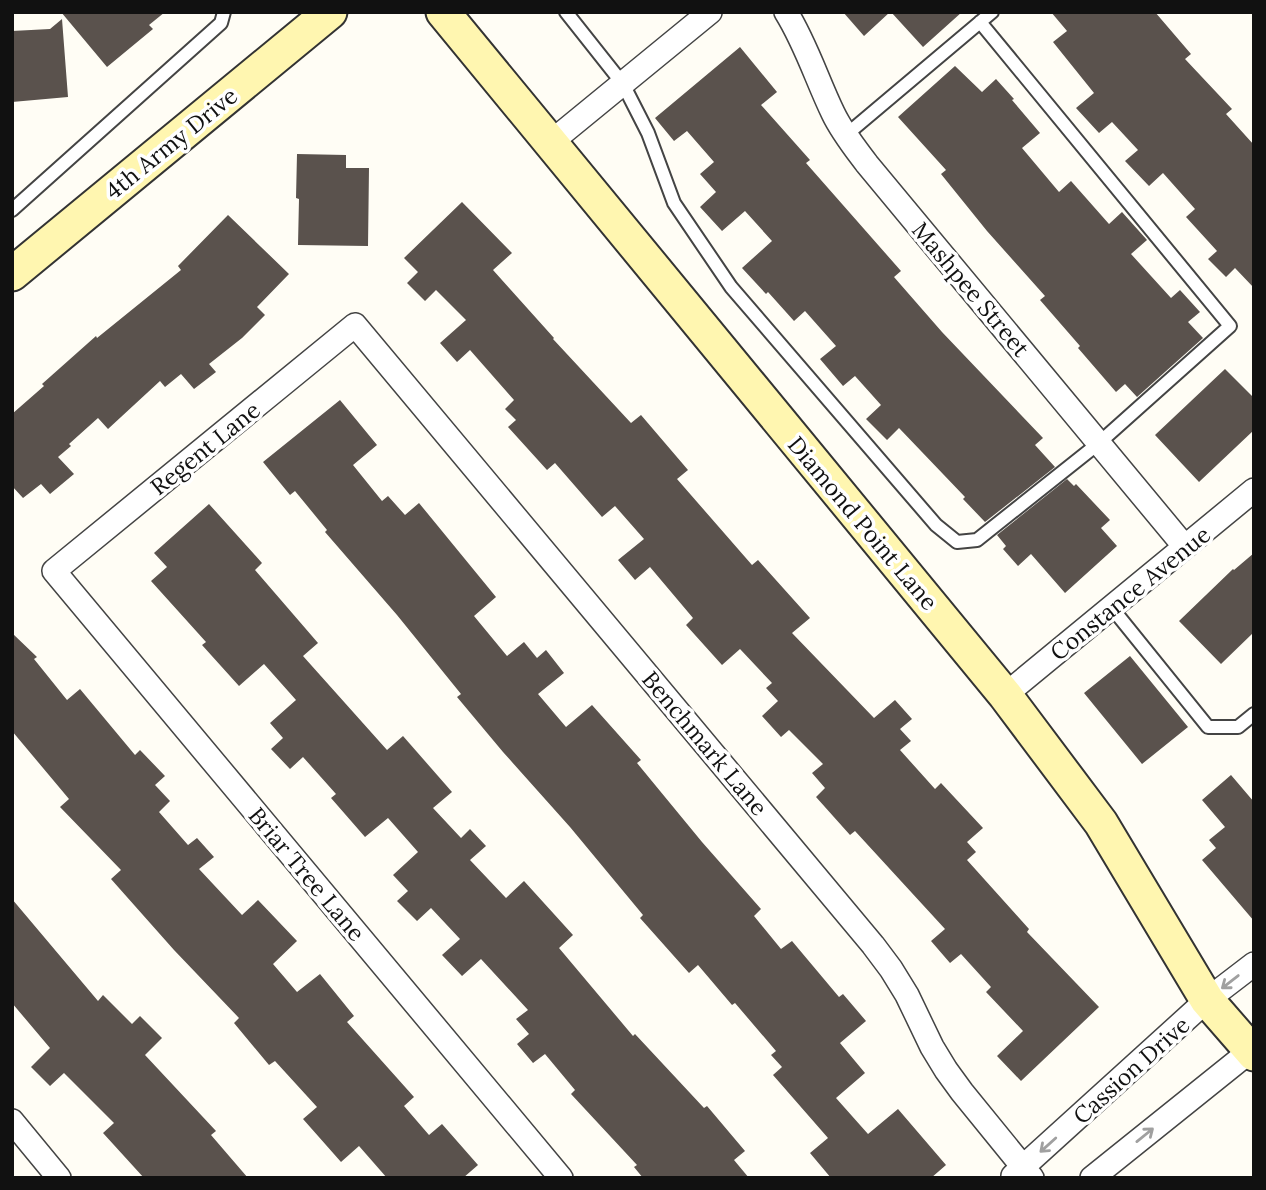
<svg xmlns="http://www.w3.org/2000/svg" width="1266" height="1190" font-family="Lora,serif">
  <style>
    .building { fill: #5a524d }
    .lines { fill: none; stroke-linecap: round; stroke-linejoin: round }
    .lane-casing { stroke: #444; stroke-width: 16 }
    .street-casing { stroke: #444; stroke-width: 26 }
    .secondary-casing { stroke: #333; stroke-width: 37 }
    .lane { stroke: #fff; stroke-width: 12 }
    .street { stroke: #fff; stroke-width: 23 }
    .secondary { stroke: #fff6b0; stroke-width: 33 }
    .oneway { stroke: #a0a0a0 }
    .labels { text-anchor: middle; dominant-baseline: central; stroke-width: 7; stroke-linejoin: round; paint-order: stroke }
    .street-label { font-size: 23px; fill: #111; stroke: #fff }
  </style>
  <rect width="100%" height="100%" fill="#fffdf5"/>
  <path class="building" d="M 61,12 L 165,12 L 149,25 L 153,29 L 107,67 Z
    M 843,12 L 890,12 L 864,36 Z
    M 891,12 L 962,12 L 923,47 Z
    M 1051,12 L 1155,12 L 1191,54 L 1185,59 L 1232,109 L 1226,114 L 1254,145 L 1254,288 L 1235,268 L 1226,277 L 1208,259 L 1217,251 L 1186,217 L 1195,209 L 1163,173 L 1149,186 L 1125,161 L 1138,150 L 1112,122 L 1099,133 L 1076,108 L 1094,93 L 1053,42 L 1067,31 Z
    M 62,19 L 68,97 L 12,102 L 12,31 L 50,29 Z
    M 740,47 L 777,92 L 761,105 L 810,160 L 806,163 L 901,271 L 894,277 L 942,332 L 1043,438 L 1035,445 L 1055,467 L 985,522 L 963,499 L 965,497 L 899,428 L 887,440 L 866,419 L 881,405 L 855,376 L 843,386 L 820,359 L 836,346 L 805,311 L 794,321 L 768,292 L 766,294 L 742,268 L 772,241 L 745,211 L 722,231 L 700,207 L 716,192 L 700,174 L 714,162 L 687,131 L 674,141 L 655,118 Z
    M 955,66 L 982,92 L 996,79 L 1014,99 L 1012,100 L 1040,133 L 1022,148 L 1059,192 L 1071,181 L 1109,224 L 1122,212 L 1147,240 L 1131,254 L 1171,298 L 1180,290 L 1200,312 L 1188,322 L 1203,338 L 1137,397 L 1125,384 L 1116,392 L 1078,348 L 1080,346 L 1040,300 L 1045,296 L 987,231 L 941,174 L 946,170 L 898,117 Z
    M 297,154 L 346,155 L 346,168 L 369,168 L 368,246 L 298,245 L 299,199 L 296,198 Z
    M 462,202 L 512,253 L 493,270 L 554,338 L 553,339 L 631,423 L 641,415 L 688,470 L 677,479 L 752,565 L 758,560 L 810,618 L 792,633 L 874,718 L 895,700 L 912,719 L 900,729 L 911,741 L 900,750 L 935,789 L 941,783 L 983,828 L 967,842 L 976,852 L 967,860 L 1029,929 L 1027,932 L 1099,1007 L 1021,1081 L 997,1056 L 1023,1031 L 986,992 L 991,987 L 961,954 L 950,963 L 931,941 L 945,929 L 855,831 L 850,835 L 816,797 L 825,788 L 812,773 L 823,764 L 789,730 L 781,737 L 762,716 L 778,701 L 766,688 L 772,683 L 740,649 L 722,665 L 686,625 L 693,618 L 650,567 L 635,580 L 618,560 L 644,539 L 615,506 L 602,517 L 555,463 L 547,470 L 508,427 L 516,420 L 505,409 L 514,400 L 470,350 L 457,362 L 440,343 L 466,320 L 436,290 L 425,301 L 407,283 L 418,272 L 404,258 Z
    M 228,215 L 289,274 L 257,307 L 265,315 L 242,338 L 209,364 L 216,372 L 194,389 L 181,374 L 165,387 L 160,381 L 108,429 L 98,418 L 69,444 L 71,446 L 58,457 L 74,474 L 50,494 L 41,484 L 23,498 L 12,486 L 12,414 L 44,386 L 42,384 L 96,336 L 97,338 L 181,270 L 178,266 Z
    M 1225,369 L 1254,398 L 1254,430 L 1199,482 L 1155,435 Z
    M 340,400 L 377,445 L 353,465 L 382,501 L 388,496 L 405,515 L 419,503 L 496,597 L 474,616 L 507,656 L 524,642 L 537,658 L 546,650 L 564,673 L 538,694 L 566,727 L 592,705 L 641,760 L 637,763 L 702,842 L 761,909 L 754,916 L 781,949 L 792,941 L 839,997 L 843,994 L 866,1021 L 840,1043 L 865,1073 L 836,1098 L 868,1134 L 898,1109 L 946,1165 L 931,1178 L 831,1178 L 810,1153 L 828,1138 L 773,1075 L 782,1067 L 771,1055 L 776,1051 L 735,1003 L 732,1005 L 698,965 L 689,973 L 640,918 L 643,915 L 570,827 L 503,752 L 457,697 L 461,694 L 397,615 L 325,532 L 327,530 L 295,491 L 290,495 L 263,462 Z
    M 1067,479 L 1074,486 L 1076,484 L 1110,520 L 1101,528 L 1117,546 L 1065,593 L 1031,554 L 1018,566 L 1003,549 L 1006,546 L 997,535 Z
    M 209,504 L 262,563 L 255,570 L 318,643 L 303,656 L 387,750 L 403,736 L 452,792 L 433,808 L 461,838 L 470,829 L 486,846 L 470,860 L 506,898 L 524,881 L 573,935 L 559,948 L 633,1036 L 635,1034 L 704,1108 L 707,1106 L 745,1151 L 734,1160 L 749,1178 L 643,1178 L 634,1167 L 637,1165 L 571,1094 L 575,1090 L 545,1054 L 533,1063 L 517,1044 L 529,1034 L 516,1019 L 528,1010 L 481,959 L 462,976 L 442,955 L 460,939 L 431,908 L 417,921 L 397,901 L 408,891 L 393,875 L 418,852 L 388,818 L 365,837 L 331,798 L 336,794 L 303,757 L 290,769 L 271,749 L 283,738 L 270,723 L 296,700 L 264,664 L 239,686 L 202,645 L 206,642 L 151,581 L 167,567 L 154,553 Z
    M 1254,553 L 1254,632 L 1221,664 L 1179,621 L 1233,569 L 1234,570 Z
    M 12,633 L 37,657 L 34,659 L 67,700 L 80,689 L 135,755 L 140,750 L 165,776 L 155,785 L 170,801 L 159,812 L 188,845 L 197,838 L 214,857 L 199,869 L 242,915 L 258,900 L 297,941 L 273,964 L 297,992 L 320,974 L 354,1016 L 347,1022 L 414,1097 L 404,1106 L 429,1135 L 442,1124 L 478,1165 L 463,1178 L 387,1178 L 359,1146 L 341,1162 L 303,1119 L 317,1107 L 275,1061 L 269,1065 L 234,1023 L 239,1018 L 174,950 L 111,879 L 121,870 L 60,807 L 69,799 L 12,731 Z
    M 1130,656 L 1188,727 L 1142,764 L 1084,693 Z
    M 1231,775 L 1254,802 L 1254,921 L 1202,860 L 1216,848 L 1209,840 L 1225,827 L 1202,800 Z
    M 12,899 L 98,1001 L 103,995 L 132,1024 L 140,1016 L 162,1038 L 145,1055 L 216,1131 L 211,1135 L 248,1178 L 144,1178 L 103,1133 L 114,1123 L 64,1073 L 50,1086 L 31,1067 L 50,1048 L 12,1003 Z"/>
  <g class="lines">
    <defs>
      <path id="lane" d="M 566,12 L 623,84 L 648,133 L 674,203 L 731,287 L 936,525 L 957,542 L 977,540 L 1099,443 L 1230,326 L 980,22
        M 846,135 L 992,12
        M 12,210 L 221,23 L 224,12
        M 1112,608 L 1208,727 L 1238,727 L 1254,714"/>
      <path id="street" d="M 786,12 C 806,44 817,80 833,113 C 842,132 855,148 867,164 L 1185,547
        M 550,143 L 710,12
        M 1005,695 L 1254,490
        M 12,1121 L 59,1178
        M 1013,1176 L 1207,1000 L 1254,964
        M 561,1178 L 54,571 L 355,325 L 873,945 L 891,969 L 907,995 L 932,1047 L 946,1070 L 962,1092 L 1032,1178
        M 1092,1178 L 1254,1048"/>
      <path id="secondary" d="M 443,12 L 1005,695 L 1101,823 L 1207,1000 L 1254,1054
        M 12,274 L 330,12"/>
    </defs>
    <use href="#lane" class="lane-casing"/>
    <use href="#street" class="street-casing"/>
    <use href="#secondary" class="secondary-casing"/>
    <use href="#lane" class="lane"/>
    <use href="#street" class="street"/>
    <use href="#secondary" class="secondary"/>
  </g>
  <defs><path id="oneway-shaft" d="M-6 0H5M1.5-3L5.5 0L1.5 3" fill="none" stroke-width="1.6" stroke-linecap="round" stroke-linejoin="round" transform="scale(1.75)"/></defs>
  <g class="oneway">
    <use href="#oneway-shaft" transform="translate(1230 982) rotate(142)"/>
    <use href="#oneway-shaft" transform="translate(1145 1135) rotate(-39)"/>
    <use href="#oneway-shaft" transform="translate(1048 1145) rotate(138)"/>
  </g>
  <g class="labels">
    <g class="street-label">
      <text transform="translate(171 143) rotate(-39)">4th Army Drive</text>
      <text transform="translate(971 289) rotate(50)">Mashpee Street</text>
      <text transform="translate(205 448) rotate(-39)">Regent Lane</text>
      <text transform="translate(863 523) rotate(50)">Diamond Point Lane</text>
      <text transform="translate(1130 593) rotate(-39)">Constance Avenue</text>
      <text transform="translate(705 743) rotate(50)">Benchmark Lane</text>
      <text transform="translate(307 874) rotate(50)">Briar Tree Lane</text>
      <text transform="translate(1131 1070) rotate(-42)">Cassion Drive</text>
    </g>
  </g>
  <rect width="1266" height="1190" fill="none" stroke="#111111" stroke-width="28"/>
</svg>
